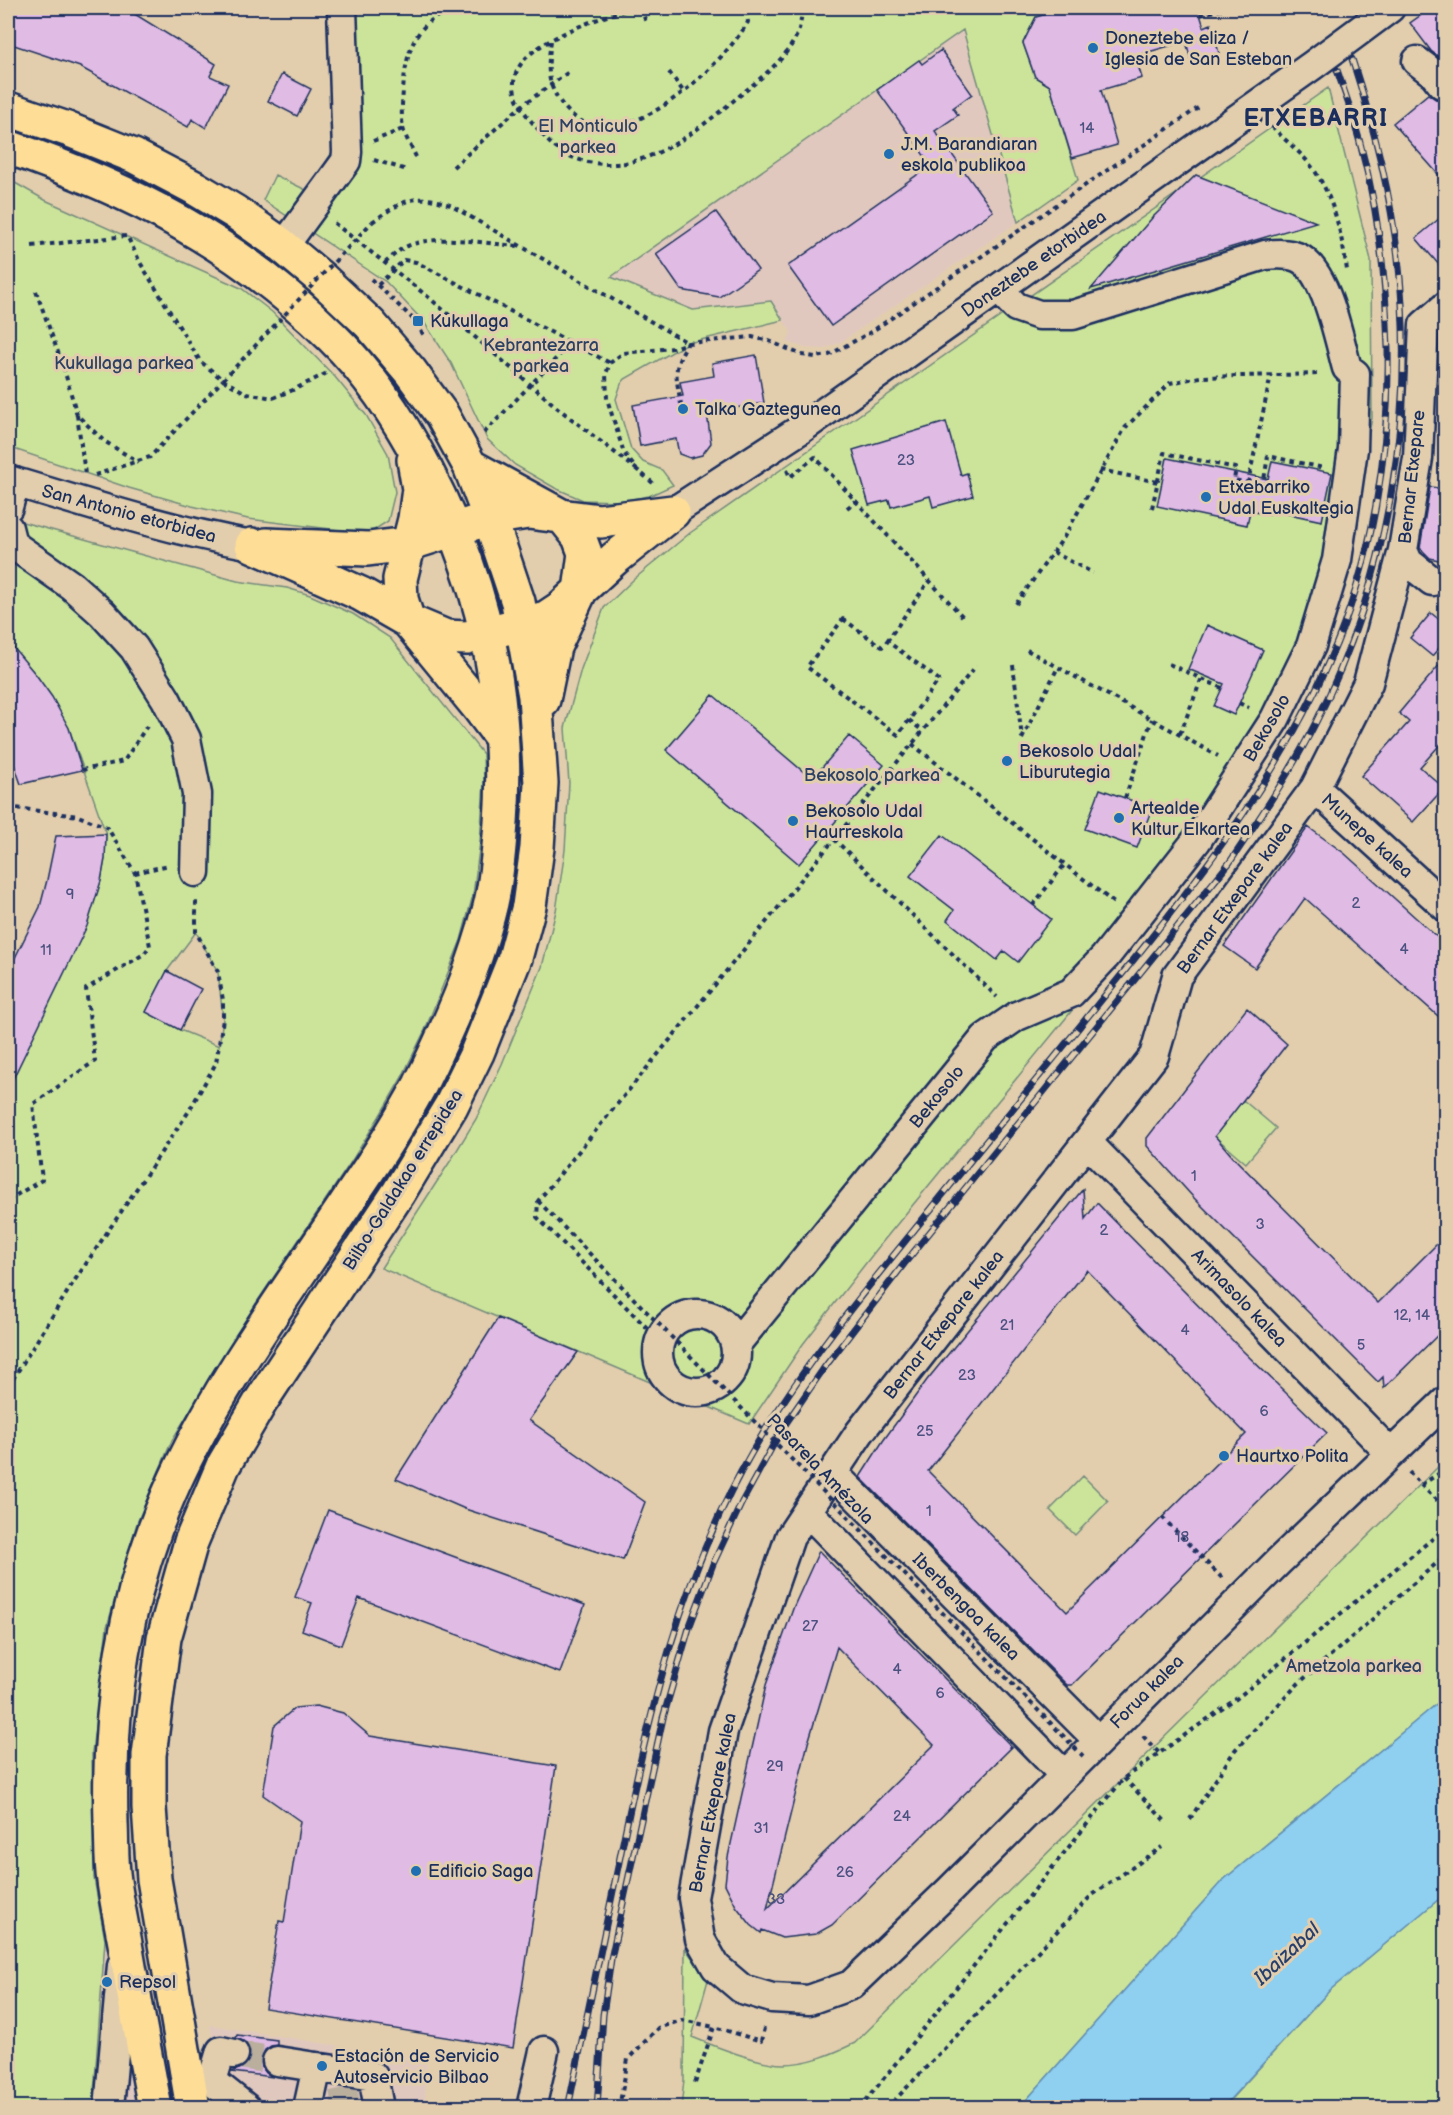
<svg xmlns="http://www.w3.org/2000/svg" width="1453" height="2115" font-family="'Balsamiq Sans',sans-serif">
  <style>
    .built { fill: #e1c8be }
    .green { fill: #cce49a; stroke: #748a7c; stroke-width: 1.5; fill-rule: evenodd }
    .water { fill: #8fcff0; stroke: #618fb6; stroke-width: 1.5 }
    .building { fill: #e0bbe4; stroke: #1b2f5e; stroke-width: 1.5; fill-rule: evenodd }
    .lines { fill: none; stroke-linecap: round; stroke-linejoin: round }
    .minor-tunnel { stroke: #baae9d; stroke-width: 28; stroke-dasharray: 28 14; stroke-linecap: butt }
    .minor-casing { stroke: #1b2f5e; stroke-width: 33 }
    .highway-casing { stroke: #1b2f5e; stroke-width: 38 }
    .path { stroke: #1b2f5e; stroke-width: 4; stroke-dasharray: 4.5 4.5; stroke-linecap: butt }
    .minor { stroke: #e2cead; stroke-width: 28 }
    .highway { stroke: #fedd96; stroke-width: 33 }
    .rail-casing { stroke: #1b2f5e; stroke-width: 7 }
    .rail { stroke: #e2cead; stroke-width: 4.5; stroke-dasharray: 14; stroke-linecap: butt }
    .path-bridge { stroke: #1b2f5e; stroke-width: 4; stroke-dasharray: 4.5 4.5; stroke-linecap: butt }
    .poi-dot { fill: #1f6fb2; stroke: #e2cead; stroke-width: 2 }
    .labels { text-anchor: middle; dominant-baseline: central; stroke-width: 6; stroke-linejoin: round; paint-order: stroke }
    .number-label { font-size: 15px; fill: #4c5280 }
    .poi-label { font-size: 18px; fill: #1b2f5e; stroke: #e2cead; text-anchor: start }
    .park-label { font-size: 18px; fill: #2d4164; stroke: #e2cead }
    .street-label { font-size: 18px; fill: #1b2f5e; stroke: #e2cead }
    .water-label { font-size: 20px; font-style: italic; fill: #273f6d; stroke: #e2cead }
    .district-label { font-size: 24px; font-weight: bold; letter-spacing: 1.5px; fill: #1b2f5e; stroke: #e2cead }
  </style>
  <rect width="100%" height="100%" fill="#e2cead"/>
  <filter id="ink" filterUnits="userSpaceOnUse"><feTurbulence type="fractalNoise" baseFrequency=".0167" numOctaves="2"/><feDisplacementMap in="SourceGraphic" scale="12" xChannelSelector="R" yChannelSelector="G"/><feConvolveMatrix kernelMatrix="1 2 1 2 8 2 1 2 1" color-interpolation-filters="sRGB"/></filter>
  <g filter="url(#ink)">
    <path class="built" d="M 963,29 L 1018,222 L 841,342 L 824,349 L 805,348 L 787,342 L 791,332 L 771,301 L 747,307 L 693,310 L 665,302 L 610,277 L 660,236 Z
      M 105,1940 L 135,2107 L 93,2107 Z
      M 210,2025 L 427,2060 L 425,2107 L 225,2107 Z"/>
    <path class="green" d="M 334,8 L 1068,8 L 1036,17 L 1023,43 L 1035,77 L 1050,86 L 1078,180 L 1018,222 L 963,30 L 611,277 L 693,310 L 771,301 L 783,320 L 688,343 L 625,379 L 621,384 L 616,399 L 631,449 L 643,462 L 662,470 L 673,485 L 649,496 L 621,501 L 583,500 L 555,488 L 515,465 L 487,439 L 451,363 L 424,322 L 386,282 L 263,200 L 275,175 L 308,191 L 333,151 Z
      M 1328,88 L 1371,260 L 1372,418 L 1332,622 L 1177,878 L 1066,1018 L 880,1245 L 803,1344 L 749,1424 L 381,1268 L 451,1160 L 476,1119 L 502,1064 L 542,967 L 556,911 L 565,850 L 569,783 L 565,728 L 581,669 L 604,608 L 633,580 L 690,533 Z
      M 8,179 L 45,200 L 241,288 L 272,312 L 335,377 L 366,415 L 388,454 L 395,492 L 388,521 L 371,532 L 348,531 L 248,519 L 192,506 L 129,488 L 8,447 Z
      M 8,518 L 237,581 L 287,588 L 310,595 L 353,614 L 390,638 L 483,754 L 484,783 L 480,842 L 473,895 L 461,940 L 425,1030 L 401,1079 L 379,1117 L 351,1162 L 257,1302 L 172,1440 L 137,1523 L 124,1567 L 107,1627 L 92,1752 L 94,1878 L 105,1940 L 93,2107 L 8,2107 L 8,1089 L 47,1006 L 101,881 L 105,859 L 106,834 L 69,728 L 37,676 L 8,643 ZM 196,932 L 218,972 L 223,1019 L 219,1046 L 180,1030 L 146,1012 L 167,971 Z
      M 1243,1100 L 1276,1128 L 1246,1163 L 1213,1135 Z
      M 1445,1460 L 1445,1697 L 1222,1881 L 1020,2107 L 681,2108 L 684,2080 L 685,1948 L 708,1980 L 692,2037 C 714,2046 760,2064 783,2064 C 809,2064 832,2054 855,2043 Z
      M 1083,1476 L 1108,1501 L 1075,1535 L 1050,1510 Z
      M 1445,1894 L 1445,2107 L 1223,2108 L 1330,1990 Z"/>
    <path class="water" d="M 1445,1697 L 1445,1894 L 1330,1990 L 1223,2107 L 1020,2107 L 1222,1881 Z"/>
    <path class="building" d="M 8,8 L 125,8 L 216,64 L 210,76 L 228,84 L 206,128 L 192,119 L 188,127 L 80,67 L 8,43 Z
      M 1068,8 L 1198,8 L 1204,27 L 1211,24 L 1219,53 L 1191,61 L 1186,41 L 1135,56 L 1142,78 L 1101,90 L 1117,145 L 1072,158 L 1050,86 L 1035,77 L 1023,43 L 1036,17 Z
      M 1431,8 L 1446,8 L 1446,62 L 1431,51 L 1410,23 Z
      M 941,50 L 972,94 L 953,108 L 958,115 L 935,131 L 993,211 L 831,326 L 788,266 L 931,165 L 877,90 L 919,60 L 922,64 Z
      M 282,74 L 311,89 L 297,116 L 268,101 Z
      M 1428,94 L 1437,100 L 1446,100 L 1446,183 L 1393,123 Z
      M 1196,175 L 1316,222 L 1091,289 L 1152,218 Z
      M 716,212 L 758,270 L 719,297 L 681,290 L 656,254 Z
      M 1446,213 L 1446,273 L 1416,238 Z
      M 756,355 L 764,403 L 707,413 L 711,443 L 702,455 L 690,458 L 679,454 L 676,439 L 640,446 L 633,405 L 683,396 L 680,382 L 714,376 L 712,363 Z
      M 946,422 L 961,475 L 967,473 L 973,496 L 933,507 L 930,496 L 891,507 L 889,500 L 869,505 L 853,450 Z
      M 1167,458 L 1268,479 L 1272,461 L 1332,473 L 1322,521 L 1270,510 L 1269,515 L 1250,511 L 1247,525 L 1157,506 Z
      M 1430,487 L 1446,489 L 1446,546 L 1443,561 L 1430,558 L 1420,548 Z
      M 1431,613 L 1446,625 L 1446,640 L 1432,656 L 1410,638 Z
      M 1207,625 L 1263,650 L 1234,715 L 1214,706 L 1224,684 L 1188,669 Z
      M 8,641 L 37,676 L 52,697 L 69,728 L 82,770 L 21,784 L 8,747 Z
      M 1446,657 L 1446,738 L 1420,767 L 1444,788 L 1413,822 L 1361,776 L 1409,722 L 1399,713 Z
      M 713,695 L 812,779 L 849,736 L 884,765 L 799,864 L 666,750 Z
      M 1100,789 L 1152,808 L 1137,848 L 1085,829 Z
      M 1308,827 L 1344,853 L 1446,945 L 1446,1023 L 1305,898 L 1255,968 L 1224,946 Z
      M 106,834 L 105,859 L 101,881 L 87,926 L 8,1089 L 8,972 L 40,907 L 47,880 L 56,836 Z
      M 942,835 L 1051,919 L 1018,962 L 1004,951 L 997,960 L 947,920 L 954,910 L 910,876 Z
      M 167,971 L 201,989 L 180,1030 L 146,1012 Z
      M 1247,1008 L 1287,1044 L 1215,1136 L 1232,1156 L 1378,1303 L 1446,1235 L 1446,1327 L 1384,1388 L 1383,1377 L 1378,1382 L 1193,1197 L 1147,1146 L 1147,1138 Z
      M 1083,1189 L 1085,1219 L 1097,1203 L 1243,1351 L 1327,1433 L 1072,1685 L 1067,1685 L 860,1477 L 883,1441 L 927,1380 ZM 1087,1270 L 1246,1434 L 1067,1612 L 928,1471 Z
      M 498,1318 L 578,1352 L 529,1420 L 645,1502 L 623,1560 L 465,1509 L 396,1479 Z
      M 328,1510 L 585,1605 L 560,1673 L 359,1598 L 341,1645 L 302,1630 L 312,1603 L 295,1597 Z
      M 819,1551 L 1011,1746 L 1010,1747 L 1012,1747 L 832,1925 L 816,1934 L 782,1938 L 762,1930 L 761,1933 L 751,1925 L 736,1906 L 725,1884 L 728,1857 L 766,1685 L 794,1606 ZM 837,1647 L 934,1745 L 767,1909 L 808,1743 Z
      M 316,1706 L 343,1713 L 370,1736 L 556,1766 L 513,2048 L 265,2008 L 279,1921 L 284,1922 L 300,1821 L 263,1795 L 274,1726 L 295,1708 Z
      M 237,2035 L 277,2040 L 277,2045 L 271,2046 L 265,2050 L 261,2059 L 262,2067 L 266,2073 L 273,2077 L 232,2072 L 246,2066 L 250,2057 L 250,2049 L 245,2042 L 236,2038 Z"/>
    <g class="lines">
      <path class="minor-tunnel" d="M 234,2054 L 277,2061
        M 332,2105 L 361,2099"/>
      <defs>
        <path id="minor" d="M 1417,61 L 1434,74 L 1442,84
          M 284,246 L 346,161 L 347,152 L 342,8
          M 8,480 C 88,504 169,530 252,545
          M 8,507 L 15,482
          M 673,512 L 798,431 L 1313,65 L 1390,8
          M 8,528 L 12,544 L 72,586 L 102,613 L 134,648 L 166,699 L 186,739 L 197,794 L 195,872
          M 1403,550 L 1368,683 L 1315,788 L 1177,976 L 1154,1056 L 860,1432 L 790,1537 L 723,1731 L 693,1898 L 700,1939 L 716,1967 L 742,1989 L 772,1998 L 809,2000 L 851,1985 L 950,1890 L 1279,1561 L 1446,1401
          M 1432,581 L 1408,562 L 1403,550 L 1418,458 L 1424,325 L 1446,306
          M 1315,788 L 1446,907
          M 1087,1142 L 1391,1454
          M658 1353a39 39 0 1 1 78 0a39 39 0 1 1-78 0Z
          M 736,1344 L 985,1038 L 1017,1016 L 1071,993 L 1105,957 L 1197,840 L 1275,719 L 1311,646 L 1337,560 L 1353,449 L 1355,374 L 1347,368 C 1339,340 1326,268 1297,257 C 1287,253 1276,254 1265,255 L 1073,315 L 1039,315 L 1016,307 L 999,289
          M 833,1473 L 1099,1741
          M 808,1512 L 1064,1775
          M 277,2061 L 373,2076 L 379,2108
          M 187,2077 L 212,2081 L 246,2108
          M 212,2081 L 221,2051 L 234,2054
          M 109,2108 L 122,1965
          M 308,2108 L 317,2067
          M 531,2108 L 544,2051"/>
        <path id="highway" d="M 8,109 L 67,129 L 134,156 L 195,188 L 235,212 L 279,243 L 322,279 L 370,324 L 410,371 L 442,415 L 470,466 L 490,518 L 518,602 L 535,696 L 541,783 L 537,848 L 529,906 L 515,958 L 477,1053 L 451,1106 L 399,1192 L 261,1401 L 223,1466 L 191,1542 L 164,1638 L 149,1755 L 149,1807 L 154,1879 L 193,2108
          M 8,147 C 133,190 237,243 332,337 C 371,375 400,420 425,468 C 483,579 510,697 501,823 C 499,849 497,877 491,903 C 477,963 448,1029 420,1085 C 400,1122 377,1158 353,1193 C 282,1301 200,1406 155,1529 C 121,1622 108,1724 111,1823 C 112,1842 111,1862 114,1881 C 117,1904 122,1926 126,1949 C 135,2002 145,2055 155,2108
          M 414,460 L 419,489 L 415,519 L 400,579 L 401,599 L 408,621 L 480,709 L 501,737
          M 470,466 L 563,517 L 579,537 L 585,553 L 580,591 L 554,647 L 543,700
          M 252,545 L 361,594 L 408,621 L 446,637 L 467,638 L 546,618 L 561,608 L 614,559 L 673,512
          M 266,545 L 368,549 L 408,544 L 490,518 L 528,512 L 600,521 L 673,512"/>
      </defs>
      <use href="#minor" class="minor-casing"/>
      <use href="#highway" class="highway-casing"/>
      <path class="path" d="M 633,8 C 603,16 539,38 521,64 C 504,88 521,109 537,128 C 544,136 550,145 559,150 C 578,163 604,166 625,163 C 672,155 713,117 749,88 C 773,68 805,42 801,8
        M 641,8 L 647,25
        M 1200,15 L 1226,8
        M 551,41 C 547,70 546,86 566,109 C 617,167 721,67 748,22 L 746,8
        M 669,72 L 683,91
        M 1272,126 C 1283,139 1297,149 1308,162 C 1333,192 1341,232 1347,270
        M 373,141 L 403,129
        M 416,157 C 412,148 405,137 403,128 C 401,117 402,102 403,91 C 406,51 414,22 455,8
        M 374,160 L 407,170
        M 453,167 L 520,107 L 570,71
        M 372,222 C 401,202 415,191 450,205 L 688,343 L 752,337 L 769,341 L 802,355 L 815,357 L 829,355 L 871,332 L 1198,108
        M 334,223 L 427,296 L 559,409 L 636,469
        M 32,246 L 127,236 L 141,264 L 200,361 L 223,380 L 246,393 L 273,398 L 293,390 L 327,373
        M 385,263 C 391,258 397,252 403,248 C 435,232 484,244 519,246
        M 371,279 L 413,319 L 425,337
        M 378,285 L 404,260 L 416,262 L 610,363
        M 36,291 L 64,369 L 77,415 L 104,441 L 138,462
        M 77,415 L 85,474
        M 484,433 L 571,343
        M 787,470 L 790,477 L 815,457 L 963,617
        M 1100,470 L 1158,482
        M 95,475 L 150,457 L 223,380
        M 653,483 L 636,469 L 624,453 L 607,399 L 606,374 L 610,363 L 623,353 L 673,348 L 688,343 C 672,368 676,376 681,404
        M 1248,483 L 1271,375
        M 847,508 L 856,501
        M 1152,508 L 1164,453 L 1236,468 L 1234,480 L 1263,486 L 1268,456 L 1324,468
        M 1053,552 L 1093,573
        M 1016,604 L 1064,537 L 1125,428 L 1170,383 L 1200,377 L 1320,374
        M 843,619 L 882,647 L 887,641 L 939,680 L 898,735 L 807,667 Z
        M 887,641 L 929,581
        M 1027,650 L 1218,756
        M 1169,664 L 1222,688
        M 1013,665 L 1022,738
        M 1239,703 L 1249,708
        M 909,720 L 923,731
        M 1180,734 L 1203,675
        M 1022,739 L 1058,667
        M 912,744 L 1114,903
        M 82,770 L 124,761 L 147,726
        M 1125,798 L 1152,719
        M 8,807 L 78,816 L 107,827 L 135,873 L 150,946 L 144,954 L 86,989 L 95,1061 L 33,1104 L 42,1180 L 8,1200
        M 834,839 L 997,997
        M 135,873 L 169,865
        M 1033,905 L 1065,864
        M 660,1341 L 537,1217 L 538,1201 L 976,666
        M 8,1387 L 73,1283 L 189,1111 L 216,1063 L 223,1019 L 223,1000 L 218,972 L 196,932 L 196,898
        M 1409,1472 L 1421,1485 L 1446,1469
        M 1421,1485 L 1446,1509
        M 1162,1517 L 1222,1578
        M 1143,1736 L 1160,1754
        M 1124,1778 L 1166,1822
        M 1190,1819 L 1235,1750 L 1299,1683 L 1446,1555
        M 695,2083 L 714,2027 L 761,2041 L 765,2024
        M 619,2108 L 628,2059 L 658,2028 L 682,2020 L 714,2027
        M 860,2108 L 1124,1778 L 1236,1699 L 1442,1531
        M 887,2108 L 1091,1896 L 1162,1847"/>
      <use href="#minor" class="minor"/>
      <use href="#highway" class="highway"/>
      <defs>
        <path id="rail" d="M 568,2108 C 585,2026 602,1944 619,1862 C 648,1719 679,1578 752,1452 C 802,1366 866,1289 928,1213 C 1002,1121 1077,1031 1151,938 C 1220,850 1284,764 1329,661 C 1372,565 1390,454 1388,349 C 1385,248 1372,166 1337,70
          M 597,2108 L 603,2015 L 611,1959 L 663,1718 L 689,1628 L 713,1564 L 742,1502 L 782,1429 L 824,1368 L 904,1264 L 1230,862 C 1261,816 1292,770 1317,720 C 1388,580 1416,413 1398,258 C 1390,190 1373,124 1352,59"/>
      </defs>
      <use href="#rail" class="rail-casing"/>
      <use href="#rail" class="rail"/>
      <path class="path-bridge" d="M 223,380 L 372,222
        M 538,1201 L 1083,1756"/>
    </g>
  </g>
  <g class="poi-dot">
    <circle cx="1093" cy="48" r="6"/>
    <circle cx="889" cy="154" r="6"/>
    <rect x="412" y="315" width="12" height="12" rx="3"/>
    <circle cx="683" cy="409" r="6"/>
    <circle cx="1206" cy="497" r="6"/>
    <circle cx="1007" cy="761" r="6"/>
    <circle cx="1119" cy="818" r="6"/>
    <circle cx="793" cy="821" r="6"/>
    <circle cx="1224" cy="1456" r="6"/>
    <circle cx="416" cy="1871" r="6"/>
    <circle cx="107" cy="1982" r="6"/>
    <circle cx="322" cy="2066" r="6"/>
  </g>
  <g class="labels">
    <g class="number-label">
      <text x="1087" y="128">14</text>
      <text x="906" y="460">23</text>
      <text x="70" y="894">9</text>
      <text x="1356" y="903">2</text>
      <text x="1404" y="949">4</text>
      <text x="46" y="950">11</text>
      <text x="1194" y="1176">1</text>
      <text x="1260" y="1224">3</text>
      <text x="1104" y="1230">2</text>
      <text x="1412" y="1315">12, 14</text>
      <text x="1007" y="1325">21</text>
      <text x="1185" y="1330">4</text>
      <text x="1361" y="1345">5</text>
      <text x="967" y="1375">23</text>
      <text x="1264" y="1411">6</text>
      <text x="925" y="1431">25</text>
      <text x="929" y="1511">1</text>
      <text x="1182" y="1537">18</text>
      <text x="810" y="1626">27</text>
      <text x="897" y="1669">4</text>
      <text x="940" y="1693">6</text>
      <text x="775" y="1766">29</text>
      <text x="902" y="1816">24</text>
      <text x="761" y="1828">31</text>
      <text x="845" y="1872">26</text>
      <text x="776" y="1899">33</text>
    </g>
    <g class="poi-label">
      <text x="1105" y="38">Doneztebe eliza /<tspan x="1105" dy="21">Iglesia de San Esteban</tspan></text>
      <text x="901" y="144">J.M. Barandiaran<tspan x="901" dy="21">eskola publikoa</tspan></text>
      <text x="430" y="321">Kukullaga</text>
      <text x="695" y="409">Talka Gaztegunea</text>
      <text x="1218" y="487">Etxebarriko<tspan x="1218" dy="21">Udal Euskaltegia</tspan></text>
      <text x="1019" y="751">Bekosolo Udal<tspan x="1019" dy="21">Liburutegia</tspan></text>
      <text x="1131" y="808">Artealde<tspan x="1131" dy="21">Kultur Elkartea</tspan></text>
      <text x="805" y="811">Bekosolo Udal<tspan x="805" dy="21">Haurreskola</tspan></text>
      <text x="1236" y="1456">Haurtxo Polita</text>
      <text x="428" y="1871">Edificio Saga</text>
      <text x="119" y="1982">Repsol</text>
      <text x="334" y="2056">Estación de Servicio<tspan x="334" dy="21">Autoservicio Bilbao</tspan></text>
    </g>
    <g class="park-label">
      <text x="588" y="126">El Monticulo<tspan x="588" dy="21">parkea</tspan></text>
      <text x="541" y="345">Kebrantezarra<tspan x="541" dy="21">parkea</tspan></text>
      <text x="124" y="363">Kukullaga parkea</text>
      <text x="872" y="775">Bekosolo parkea</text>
      <text x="1354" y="1666">Ametzola parkea</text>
    </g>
    <g class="street-label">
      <text transform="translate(1034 264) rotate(-35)">Doneztebe etorbidea</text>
      <text transform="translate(1412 477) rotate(-84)">Bernar Etxepare</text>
      <text transform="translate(129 514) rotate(15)">San Antonio etorbidea</text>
      <text transform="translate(1267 728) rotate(-60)">Bekosolo</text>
      <text transform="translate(1367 836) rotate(42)">Munepe kalea</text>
      <text transform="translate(1235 898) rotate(-54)">Bernar Etxepare kalea</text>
      <text transform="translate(937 1097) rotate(-51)">Bekosolo</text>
      <text transform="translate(403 1180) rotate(-58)">Bilbo-Galdakao errepidea</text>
      <text transform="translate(1239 1298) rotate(46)">Arimasolo kalea</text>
      <text transform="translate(944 1325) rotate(-52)">Bernar Etxepare kalea</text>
      <text transform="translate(820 1469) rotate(46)">Pasarela Amézola</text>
      <text transform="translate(966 1607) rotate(45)">Iberbengoa kalea</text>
      <text transform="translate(1147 1692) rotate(-45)">Forua kalea</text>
      <text transform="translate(713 1803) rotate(-79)">Bernar Etxepare kalea</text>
    </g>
    <g class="water-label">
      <text transform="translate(1287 1954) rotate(-43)">Ibaizabal</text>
    </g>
    <g class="district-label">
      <text x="1316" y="118">ETXEBARRI</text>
    </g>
  </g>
  <rect width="1453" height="2115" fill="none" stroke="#e2cead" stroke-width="30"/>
  <rect x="15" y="15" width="1423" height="2085" fill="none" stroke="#1b2f5e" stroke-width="2" filter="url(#ink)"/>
</svg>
